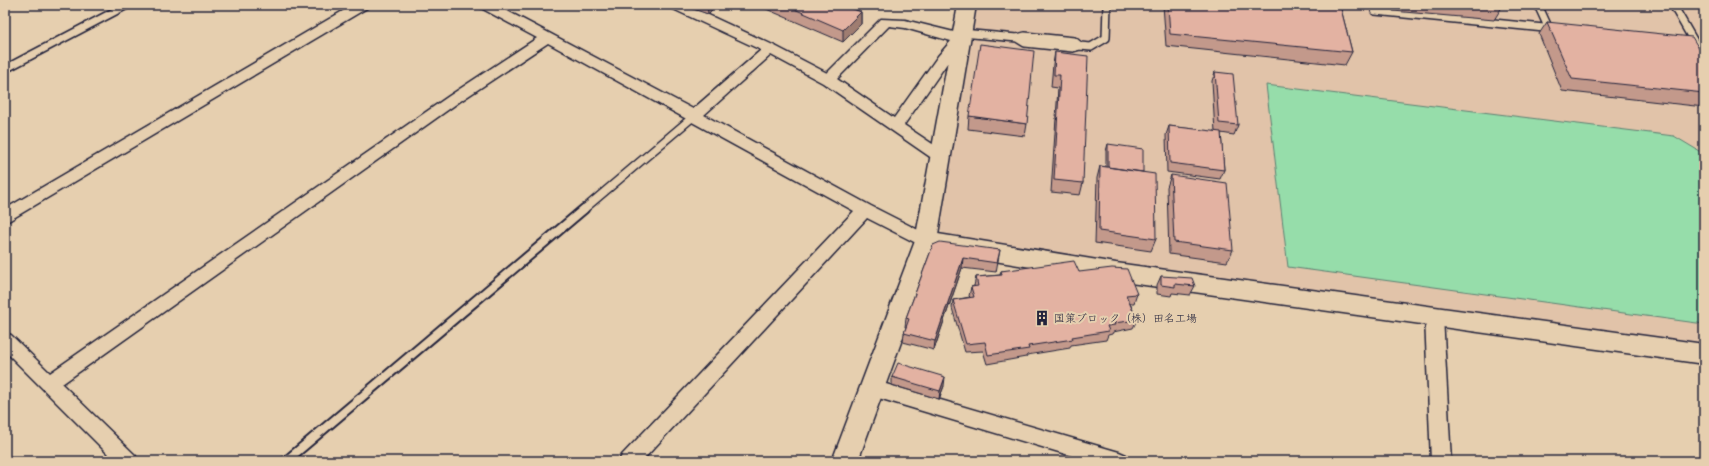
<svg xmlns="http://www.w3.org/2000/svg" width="1709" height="466" font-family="Delius,'Klee One',sans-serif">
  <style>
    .built { fill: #e1c3a9 }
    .green { fill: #96ddaa; stroke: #5c8072 }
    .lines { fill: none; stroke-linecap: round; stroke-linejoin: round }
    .lane-far1-casing { stroke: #22223b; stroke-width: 10 }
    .lane-casing { stroke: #22223b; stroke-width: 12 }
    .street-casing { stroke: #22223b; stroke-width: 3 }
    .secondary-casing { stroke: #22223b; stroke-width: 3 }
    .lane-far1 { stroke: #e6cfaf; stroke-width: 7 }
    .lane { stroke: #e6cfaf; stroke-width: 8 }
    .street { fill: #e6cfaf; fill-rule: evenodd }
    .secondary { fill: #e6cfaf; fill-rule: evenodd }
    .wall { fill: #c3998b; stroke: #22223b }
    .shaded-wall { fill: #9f7d71; stroke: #22223b }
    .building { fill: #e3b2a2; stroke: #22223b }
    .labels { text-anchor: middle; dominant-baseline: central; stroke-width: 4; stroke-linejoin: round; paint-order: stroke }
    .poi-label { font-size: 11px; fill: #22223b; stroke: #e6cfaf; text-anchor: start }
  </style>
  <rect width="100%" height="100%" fill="#e6cfaf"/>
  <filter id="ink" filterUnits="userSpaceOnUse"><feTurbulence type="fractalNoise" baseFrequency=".025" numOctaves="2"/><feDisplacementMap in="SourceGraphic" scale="8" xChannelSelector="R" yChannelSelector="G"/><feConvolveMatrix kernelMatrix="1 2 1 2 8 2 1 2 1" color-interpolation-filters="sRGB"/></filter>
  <g filter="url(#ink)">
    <path class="built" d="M 977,5 L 1704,5 L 1704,349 L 1098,261 L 947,237 L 940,230 Z"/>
    <path class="green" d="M 1266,85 L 1674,136 L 1704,154 L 1704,324 L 1288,267 Z"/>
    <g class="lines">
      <defs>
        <path id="lane-far1" d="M 1374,5 L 1375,11 L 1554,29
          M 1538,5 L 1549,29
          M 1673,5 L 1696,45
          M 962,33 L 1017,38 L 1025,36 L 1074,41 L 1080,46
          M 1017,38 L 1025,43 L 1073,48 L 1080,46 L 1091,47 L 1106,38 L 1107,5
          M 5,69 L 127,5
          M 583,210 L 694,116"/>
        <path id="lane" d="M 286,461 L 584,209"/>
        <path id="street" d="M 353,5 L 368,5 L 367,8 L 5,223 L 5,209 Z
          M 480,5 L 496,5 L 693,109 L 761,50 L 671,8 L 670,5 L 687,5 L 775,46 L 827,73 L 881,19 L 905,20 L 966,35 L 968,38 L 966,41 L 948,62 L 904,125 L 946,153 L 948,157 L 946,161 L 941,162 L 936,161 L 823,83 L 771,55 L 704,115 L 871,206 L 932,237 L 934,241 L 932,245 L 926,247 L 920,245 L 867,218 L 642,461 L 619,461 L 622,455 L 854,211 L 548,43 L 459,102 L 62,384 L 135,455 L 138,461 L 115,461 L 5,351 L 5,333 L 11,335 L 50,373 L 449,96 L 537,38 L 481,8 ZM 889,26 L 905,28 L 951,41 L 938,56 L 894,118 L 837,79 Z
          M 1434,310 L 1440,312 L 1443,317 L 1451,461 L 1431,461 L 1425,317 L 1428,312 Z
          M 872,380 L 1119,452 L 1126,455 L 1129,461 L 1089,461 L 872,396 L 866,394 L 863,388 L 866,382 Z"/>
        <path id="secondary" d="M 958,5 L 976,5 L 938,234 L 1116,263 L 1704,344 L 1704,364 L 1116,281 L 934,251 L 858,461 L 832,461 L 915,241 Z"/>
      </defs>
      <use href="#lane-far1" class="lane-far1-casing"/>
      <use href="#lane" class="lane-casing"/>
      <use href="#street" class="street-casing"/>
      <use href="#secondary" class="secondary-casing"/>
      <use href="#lane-far1" class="lane-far1"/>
      <use href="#lane" class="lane"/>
      <use href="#street" class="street"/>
      <use href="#secondary" class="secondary"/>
    </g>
    <path class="wall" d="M 684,5 L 716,5 L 708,14 L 684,6 Z
      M 757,5 L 843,5 L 861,12 L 861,24 L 843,42 Z
      M 1163,5 L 1340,5 L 1352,52 L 1345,65 L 1166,46 Z
      M 1391,5 L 1501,5 L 1502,7 L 1494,20 L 1393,11 Z
      M 1547,22 L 1704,57 L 1704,107 L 1562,91 L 1539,34 Z
      M 1055,52 L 1083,183 L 1080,195 L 1051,192 L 1058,88 L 1051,87 L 1053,64 Z
      M 1215,72 L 1238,125 L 1234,135 L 1221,133 L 1224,170 L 1220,179 L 1167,172 L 1166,135 L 1169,126 L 1215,132 L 1212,81 Z
      M 969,116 L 1027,124 L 1025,136 L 968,129 Z
      M 1108,144 L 1143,172 L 1156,239 L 1151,251 L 1095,243 L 1097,178 L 1100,166 L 1106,167 L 1106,151 Z
      M 1171,175 L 1233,250 L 1227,262 L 1169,254 L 1167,187 Z
      M 933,245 L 1000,250 L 996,272 L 962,268 L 934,350 L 903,342 L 904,333 L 906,327 L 905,327 L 906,318 Z
      M 1001,271 L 1079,272 L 1137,294 L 1134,303 L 1130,303 L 1137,320 L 1133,328 L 1113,332 L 1112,334 L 1108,335 L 1106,340 L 1071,345 L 1070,348 L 1027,355 L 1026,357 L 987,364 L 983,351 L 965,352 L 952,308 L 953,300 L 970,297 L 969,296 L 971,287 L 974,286 L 976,277 L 1000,275 Z
      M 1161,276 L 1195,286 L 1190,295 L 1172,293 L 1171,296 L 1157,294 L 1157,285 Z
      M 892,377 L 944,386 L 939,399 L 892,385 Z"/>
    <path class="shaded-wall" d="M 707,5 L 716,5 L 708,14 Z
      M 861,12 L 861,24 L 843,42 L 843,30 Z
      M 963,258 L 962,268 L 934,350 L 935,341 Z
      M 945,377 L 944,386 L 939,399 L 940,391 Z"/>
    <path class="building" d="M 785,5 L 843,5 L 861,12 L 843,30 Z
      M 1168,5 L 1340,5 L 1352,52 L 1170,34 Z
      M 1474,5 L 1501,5 L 1502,7 Z
      M 1547,22 L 1692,37 L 1704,57 L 1704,93 L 1572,79 Z
      M 980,44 L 1034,51 L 1027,124 L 969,116 Z
      M 1055,52 L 1088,56 L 1083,183 L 1054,180 L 1060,75 L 1054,75 Z
      M 1215,72 L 1233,74 L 1238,125 L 1219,123 Z
      M 1169,126 L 1221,132 L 1224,170 L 1170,163 Z
      M 1108,144 L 1143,149 L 1143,172 L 1108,167 Z
      M 1100,166 L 1155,174 L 1156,239 L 1099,231 Z
      M 1171,175 L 1227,183 L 1233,250 L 1174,242 Z
      M 940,242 L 1000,250 L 997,263 L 963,258 L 935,341 L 904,333 L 909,319 L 906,318 L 933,245 Z
      M 1074,261 L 1079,272 L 1112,268 L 1127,269 L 1137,294 L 1126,295 L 1137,320 L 1114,323 L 1115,325 L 1107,326 L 1109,331 L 1072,337 L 1073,339 L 1028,346 L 1029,349 L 988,355 L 985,342 L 966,344 L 953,300 L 974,297 L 971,287 L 978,286 L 976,277 L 1002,275 L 1001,271 Z
      M 1161,276 L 1192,278 L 1195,286 L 1175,284 L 1175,287 L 1161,285 Z
      M 898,363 L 945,377 L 940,391 L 892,377 Z"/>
  </g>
  <defs>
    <symbol id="building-bare" viewBox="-9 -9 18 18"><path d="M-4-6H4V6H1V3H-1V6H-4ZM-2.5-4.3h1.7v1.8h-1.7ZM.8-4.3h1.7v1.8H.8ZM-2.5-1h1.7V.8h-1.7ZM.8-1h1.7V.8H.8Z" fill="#22223b" stroke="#e6cfaf" stroke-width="2.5" paint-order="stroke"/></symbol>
  </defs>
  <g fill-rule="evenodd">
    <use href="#building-bare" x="1031" y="307" width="22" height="22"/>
  </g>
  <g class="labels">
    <g class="poi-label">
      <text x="1054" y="318">国策ブロック（株）田名工場</text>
    </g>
  </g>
  <rect width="1709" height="466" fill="none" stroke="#e6cfaf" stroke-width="20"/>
  <rect x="10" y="10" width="1689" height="446" fill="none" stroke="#22223b" stroke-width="1.5" filter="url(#ink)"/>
</svg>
